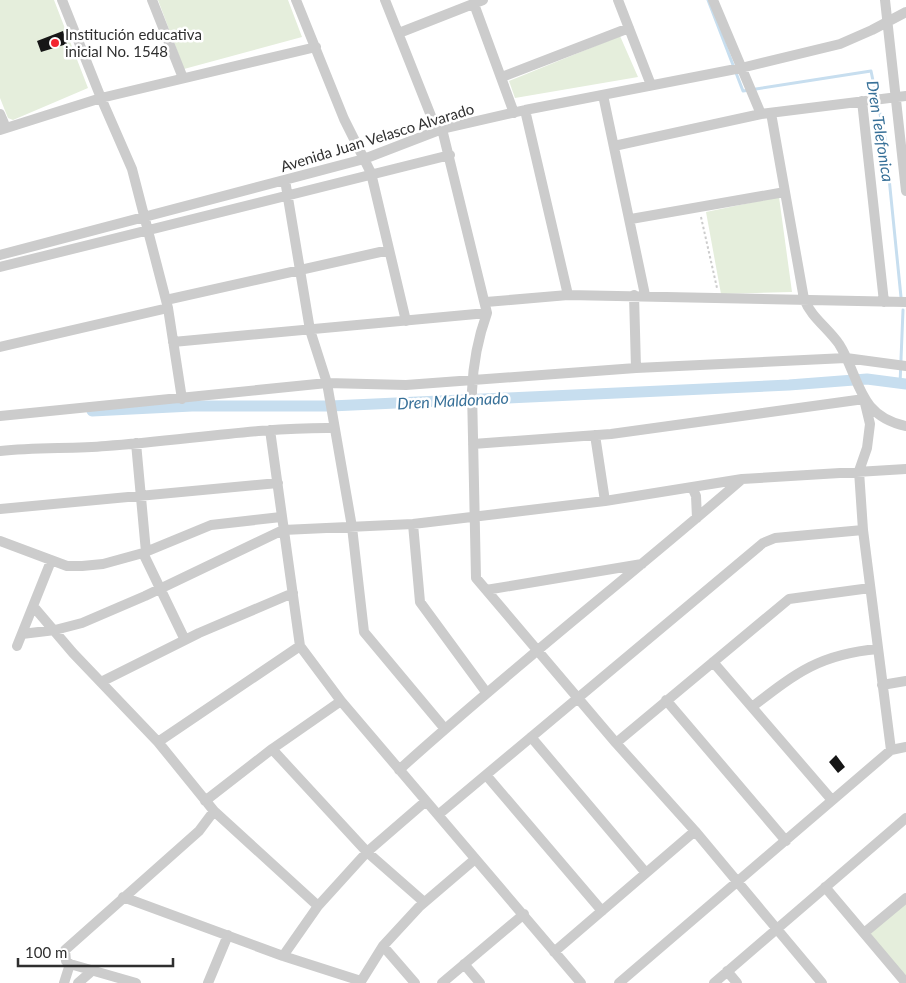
<svg xmlns="http://www.w3.org/2000/svg" width="906" height="983" font-family="Lato,sans-serif">
  <style>
    .green { fill: #e5eedc }
    .lines { fill: none; stroke-linecap: round; stroke-linejoin: round }
    .stream { stroke: #c7deef; stroke-width: 3 }
    .canal { stroke: #c7deef; stroke-width: 11 }
    .building { fill: #161616 }
    .path { stroke: #ccc; stroke-width: 2; stroke-dasharray: 2.5 2.5; stroke-linecap: butt }
    .minor { stroke: #ccc; stroke-width: 10 }
    .poi-dot { fill: #f32530; stroke: #fff; stroke-width: 2 }
    .labels { text-anchor: middle; dominant-baseline: central; stroke-width: 5; stroke-linejoin: round; paint-order: stroke }
    .poi-label { font-size: 15px; fill: #2f2f2f; stroke: #fff; text-anchor: start }
    .street-label { font-size: 15px; fill: #2f2f2f; stroke: #fff }
    .water-label { font-size: 16px; font-style: italic; fill: #377098; stroke: #fff }
  </style>
  <rect width="100%" height="100%" fill="#fff"/>
  <path class="green" d="M 0,0 L 54,0 L 88,88 L 13,120 L 8,118 L 0,98 Z
    M 158,0 L 288,0 L 302,37 L 184,69 Z
    M 620,36 L 638,77 L 515,98 L 509,81 Z
    M 779,197 L 792,292 L 721,294 L 706,212 Z
    M 906,903 L 906,977 L 869,934 Z"/>
  <g class="lines">
    <path class="stream" d="M 708,0 L 743,91 L 871,71 L 885,138 L 901,297
      M 900,384 L 903,310"/>
    <path class="canal" d="M 92,411 L 192,406 L 331,406 L 789,385 L 867,379 L 906,384"/>
  </g>
  <path class="building" d="M 63,31 L 67,44 L 41,52 L 37,41 Z
    M 836,755 L 845,767 L 838,773 L 829,762 Z"/>
  <g class="lines">
    <path class="path" d="M 701,217 L 717,288"/>
    <path class="minor" d="M 62,0 L 101,98 L 132,169 L 168,308 L 182,399
      M 152,0 L 183,78
      M 296,0 L 344,119 L 371,173 L 406,321
      M 385,0 L 437,131
      M 618,0 L 651,85
      M 713,0 L 761,114
      M 885,0 L 906,191
      M 474,4 L 514,113
      M 399,33 L 483,0
      M 502,77 L 629,28
      M 603,95 L 645,295
      M 862,101 L 884,302
      M 525,110 L 568,295
      M 771,113 L 804,299 C 811,317 828,328 839,344 C 860,377 857,416 906,426
      M 0,114 L 6,128
      M 442,129 L 487,313 C 478,338 473,364 472,391 L 476,578 L 616,743 L 695,831 L 822,983
      M 0,130 L 101,98 L 316,47
      M 614,146 L 761,114 L 906,96
      M 285,180 L 310,330 L 327,383 L 352,527 L 364,632 L 445,729
      M 631,219 L 785,192
      M 0,255 L 364,159 L 442,129 L 525,110 L 741,68 L 840,44 L 872,30 L 906,12
      M 0,267 L 450,155
      M 634,295 L 636,368
      M 166,300 L 389,250
      M 486,302 L 568,295 L 906,302
      M 173,342 L 487,313
      M 0,347 L 168,308
      M 0,416 L 327,383 L 406,385 L 636,368 L 846,358 L 906,366
      M 270,430 L 300,646 L 341,701 L 581,983
      M 595,435 L 605,501
      M 136,443 L 146,552
      M 473,444 L 611,434 L 864,399 L 870,424 L 867,448 L 859,471 L 863,530 L 891,750
      M 0,451 C 36,447 71,449 106,446 C 182,441 258,427 334,428
      M 692,487 L 696,496 L 697,518
      M 0,509 L 278,483
      M 413,524 L 420,602 L 486,692
      M 0,541 L 67,566 L 82,566 L 103,564 L 143,553 L 211,525 L 281,517
      M 143,553 L 185,640
      M 486,590 L 642,564
      M 33,606 L 73,653 L 158,742 L 214,811 L 318,906
      M 22,634 L 55,630 L 82,623 L 145,596 L 283,530 L 413,524 L 605,501 L 742,479 L 906,469
      M 17,646 L 51,561
      M 713,662 L 831,799
      M 101,682 L 199,633 L 293,593
      M 882,685 L 906,681
      M 666,700 L 786,841
      M 752,707 C 796,673 820,654 878,649
      M 531,737 L 646,873
      M 158,742 L 300,646
      M 616,743 L 789,599 L 870,588
      M 272,749 L 367,852 L 424,902
      M 399,770 C 509,670 628,578 741,480
      M 486,775 L 602,911
      M 205,801 L 272,749 L 341,701
      M 438,815 L 763,543 L 775,538 L 863,530
      M 825,887 L 906,983
      M 123,897 L 283,956 L 361,981
      M 864,933 L 906,898
      M 383,946 L 415,983
      M 554,952 L 695,831
      M 283,956 L 318,906 L 367,852 L 426,801
      M 464,964 L 480,983
      M 727,971 L 737,983
      M 64,983 L 70,964
      M 78,983 L 93,970
      M 136,983 L 70,964 L 66,961 L 65,950 L 199,831 L 214,811
      M 208,983 L 228,935
      M 360,983 L 383,946 L 419,907 L 474,860
      M 442,983 L 524,914
      M 619,983 L 891,750 L 906,747
      M 714,983 L 906,818"/>
  </g>
  <circle class="poi-dot" cx="55" cy="43" r="5"/>
  <g class="labels">
    <g class="poi-label">
      <text x="65" y="34">Institución educativa<tspan x="65" dy="17">inicial No. 1548</tspan></text>
    </g>
    <g class="street-label">
      <text transform="translate(377 137) rotate(-17)">Avenida Juan Velasco Alvarado</text>
    </g>
    <g class="water-label">
      <text transform="translate(881 131) rotate(81)">Dren Telefonica</text>
      <text transform="translate(453 400) rotate(-3)">Dren Maldonado</text>
    </g>
  </g>
  <path d="M18 958v8h155v-8" fill="none" stroke="#2f2f2f" stroke-width="2.5"/>
  <text x="25" y="958" font-size="15" fill="#2f2f2f" stroke="#ffffff" stroke-width="4" paint-order="stroke">100 m</text>
</svg>
